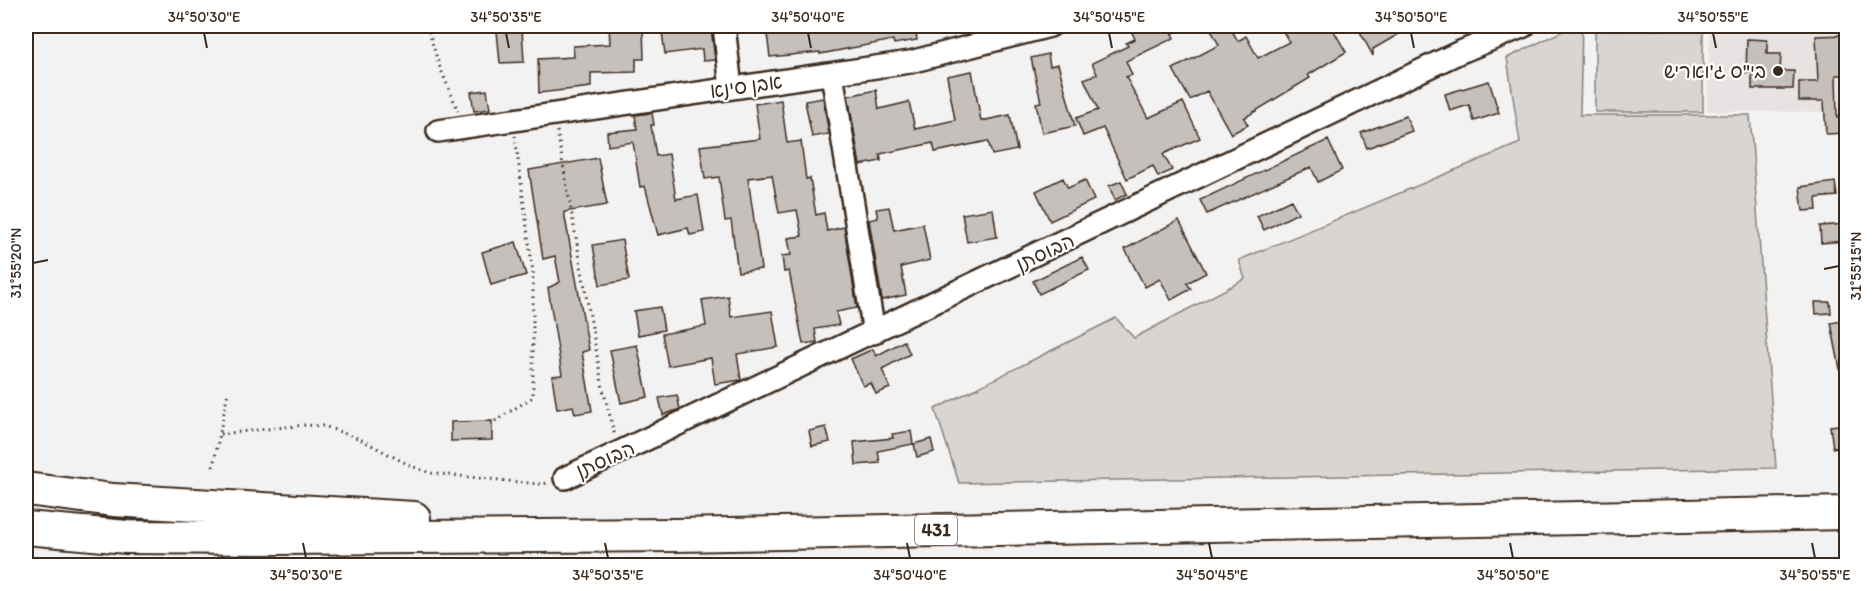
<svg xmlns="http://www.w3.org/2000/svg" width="1872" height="591" font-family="Itim,'Playpen Sans Hebrew',sans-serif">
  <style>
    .built { fill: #e6e3e2 }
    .green { fill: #d8d5d2; stroke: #8a8078; stroke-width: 1.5 }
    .building { fill: #c6c0bd; stroke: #3b2a1e; stroke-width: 1.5 }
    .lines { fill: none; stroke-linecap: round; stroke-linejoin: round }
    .minor-casing { stroke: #3b2a1e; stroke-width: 26 }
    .highway-casing { stroke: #3b2a1e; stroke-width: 36 }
    .path { stroke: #3b2a1e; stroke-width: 3; stroke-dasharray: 1.5 4.5; stroke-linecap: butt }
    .minor { stroke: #fff; stroke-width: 21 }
    .highway { stroke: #fff; stroke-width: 32 }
    .ticks { fill: none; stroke: #3b2a1e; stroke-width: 2 }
    .poi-dot { fill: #3b2a1e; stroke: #fff; stroke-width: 2 }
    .labels { text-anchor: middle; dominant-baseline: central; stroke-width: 4.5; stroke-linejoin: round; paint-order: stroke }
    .shield { fill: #fff; stroke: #766a62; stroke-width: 1.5 }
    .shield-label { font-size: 18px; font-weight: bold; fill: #3b2a1e }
    .poi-label { font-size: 20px; fill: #3b2a1e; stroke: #fff; text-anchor: end }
    .street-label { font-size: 20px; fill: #3b2a1e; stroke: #fff }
    .neatline { fill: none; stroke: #3b2a1e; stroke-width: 2 }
    .ticks-label { font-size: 15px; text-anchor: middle; fill: #3b2a1e }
  </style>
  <rect width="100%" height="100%" fill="#f3f2f2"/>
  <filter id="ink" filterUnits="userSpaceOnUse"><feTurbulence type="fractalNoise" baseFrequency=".0167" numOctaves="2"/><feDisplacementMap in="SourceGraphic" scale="12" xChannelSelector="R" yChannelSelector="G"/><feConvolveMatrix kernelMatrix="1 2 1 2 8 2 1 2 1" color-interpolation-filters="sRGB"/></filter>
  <g filter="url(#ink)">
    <path class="built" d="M 1710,26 L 1846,26 L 1846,112 L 1707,111 Z"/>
    <path class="green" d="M 1573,26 L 1582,26 L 1580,115 L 1750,115 L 1776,468 L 959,483 L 935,409 L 1116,318 L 1134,338 L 1245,279 L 1239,260 L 1520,143 L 1507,58 Z
      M 1595,30 L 1703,30 L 1703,112 L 1595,112 Z"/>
    <path class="building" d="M 609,26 L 643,26 L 644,59 L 636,59 L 636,72 L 591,73 L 591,87 L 539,93 L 538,59 L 574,57 L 573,46 L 610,44 Z
      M 675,26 L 701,26 L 701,30 L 711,28 L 715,60 L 703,61 L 702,49 L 665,54 L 662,32 L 676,30 Z
      M 766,26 L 915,26 L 917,40 L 894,44 L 893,40 L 820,54 L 820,52 L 770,57 Z
      M 1129,26 L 1186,26 L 1172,34 L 1174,38 L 1126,61 L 1132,75 L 1126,77 L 1148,118 L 1183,102 L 1200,138 L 1163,154 L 1172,170 L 1158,177 L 1153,166 L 1127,179 L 1103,128 L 1083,136 L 1076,118 L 1098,110 L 1084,79 L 1097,74 L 1092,63 L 1128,46 L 1126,43 L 1135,39 Z
      M 1209,26 L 1229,26 L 1238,41 L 1246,36 L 1258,58 L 1289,42 L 1280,26 L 1331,26 L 1346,52 L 1308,75 L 1310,78 L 1244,118 L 1248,125 L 1231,134 L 1207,91 L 1190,100 L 1173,69 L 1219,45 Z
      M 1357,26 L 1413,26 L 1373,49 L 1373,56 Z
      M 522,29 L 524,62 L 500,63 L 497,31 Z
      M 1846,35 L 1846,75 L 1836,75 L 1837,118 L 1844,117 L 1845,133 L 1826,134 L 1824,101 L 1799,101 L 1799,82 L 1818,82 L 1816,36 Z
      M 1747,39 L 1767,40 L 1767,54 L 1781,54 L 1780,71 L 1794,71 L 1793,89 L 1752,89 L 1752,73 L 1746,73 Z
      M 1048,54 L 1050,66 L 1058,64 L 1075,126 L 1042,133 L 1036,103 L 1041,102 L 1031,58 Z
      M 972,71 L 981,121 L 1010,115 L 1017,150 L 992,155 L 988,141 L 935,152 L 933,143 L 880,154 L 881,161 L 860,165 L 848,96 L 876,90 L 879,109 L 909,102 L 915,129 L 955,120 L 947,76 Z
      M 1489,81 L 1499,113 L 1474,121 L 1469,105 L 1450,111 L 1445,94 Z
      M 487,90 L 490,109 L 474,111 L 471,92 Z
      M 823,98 L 829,134 L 812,137 L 805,101 Z
      M 781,100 L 787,143 L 801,141 L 806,179 L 810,178 L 816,215 L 824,213 L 827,231 L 844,227 L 857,308 L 836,312 L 839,325 L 815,329 L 817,342 L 803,344 L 789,271 L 784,272 L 782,256 L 791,255 L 788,238 L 802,236 L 797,210 L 779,213 L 772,175 L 748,178 L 761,269 L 738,272 L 731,220 L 725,221 L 719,177 L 705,179 L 700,146 L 760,139 L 755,104 Z
      M 652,113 L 654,125 L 651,125 L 656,156 L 669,154 L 676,199 L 698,195 L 704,232 L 690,235 L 688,228 L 658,235 L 645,186 L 640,187 L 633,142 L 608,146 L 607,132 L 637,129 L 635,115 Z
      M 1406,116 L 1412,131 L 1367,148 L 1361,133 Z
      M 1328,140 L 1342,170 L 1318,182 L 1311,167 L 1207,214 L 1200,200 Z
      M 598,158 L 607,205 L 564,212 L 589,350 L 582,352 L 592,411 L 575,414 L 573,406 L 557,409 L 552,376 L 562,375 L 548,288 L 560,282 L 555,256 L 543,259 L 529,170 Z
      M 1063,178 L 1068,188 L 1085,180 L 1094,200 L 1050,221 L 1036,191 Z
      M 1121,181 L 1127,194 L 1115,200 L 1109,186 Z
      M 1835,182 L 1837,196 L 1816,198 L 1817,210 L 1803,211 L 1800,187 Z
      M 1291,200 L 1298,213 L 1264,230 L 1257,216 Z
      M 889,207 L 894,230 L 923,224 L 930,260 L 901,267 L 906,295 L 882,300 L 869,220 L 878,218 L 876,209 Z
      M 993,209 L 997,237 L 967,242 L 962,214 Z
      M 1179,220 L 1206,273 L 1187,283 L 1191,289 L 1171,300 L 1160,279 L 1145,287 L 1125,249 Z
      M 1846,224 L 1846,241 L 1821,243 L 1820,226 Z
      M 622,240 L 629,280 L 600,285 L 593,245 Z
      M 516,242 L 526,275 L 491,285 L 482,252 Z
      M 1082,257 L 1089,270 L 1039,294 L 1033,281 Z
      M 728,296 L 731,317 L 772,311 L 778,347 L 737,354 L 741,380 L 715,384 L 711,358 L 668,366 L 662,334 L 706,326 L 702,300 Z
      M 1815,302 L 1830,302 L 1831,313 L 1816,314 Z
      M 660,307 L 664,330 L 638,335 L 634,311 Z
      M 1846,320 L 1846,373 L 1841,374 L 1831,323 Z
      M 904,341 L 910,354 L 882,369 L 890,388 L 876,394 L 871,383 L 863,386 L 851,359 L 873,349 L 876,356 Z
      M 637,345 L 648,397 L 621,403 L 610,350 Z
      M 677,395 L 680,409 L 663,415 L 659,398 Z
      M 492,421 L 492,440 L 451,441 L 451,422 Z
      M 1846,424 L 1846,446 L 1833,448 L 1830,426 Z
      M 826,427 L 830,442 L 812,446 L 809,431 Z
      M 911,431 L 913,444 L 878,451 L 880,463 L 856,465 L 854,442 L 893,438 L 892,434 Z
      M 931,439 L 934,452 L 917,457 L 914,444 Z"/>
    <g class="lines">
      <defs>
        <path id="minor" d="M 724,26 L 731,88
          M 832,74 L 874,333
          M 438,131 L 910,62 L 1050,26
          M 565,478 L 1458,53 L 1524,26"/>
        <path id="highway" d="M 26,489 L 113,500 L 414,518
          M 26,528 L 127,537 L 276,538 L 675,535 L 1846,513"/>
      </defs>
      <use href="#minor" class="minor-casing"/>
      <use href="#highway" class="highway-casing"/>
      <path class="path" d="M 427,26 L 439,65 L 458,111
        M 557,131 L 603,389 L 615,436
        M 495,421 L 533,397 L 533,273 L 515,136
        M 220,434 L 305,425 L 324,426 L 360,439 L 409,465 L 430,473 L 538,484 L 549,483
        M 213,467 L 228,392"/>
      <use href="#minor" class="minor"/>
      <use href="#highway" class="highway"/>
    </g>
  </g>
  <path class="ticks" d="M 204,33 L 207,48M 506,33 L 509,48M 808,33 L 811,48M 1109,33 L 1112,48M 1411,33 L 1414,48M 1713,33 L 1716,48M 33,263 L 48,260M 1824,269 L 1839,266M 303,543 L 306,558M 605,543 L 608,558M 907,543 L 910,558M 1209,543 L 1212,558M 1510,543 L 1513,558M 1812,543 L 1815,558"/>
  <circle class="poi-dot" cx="1778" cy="71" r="6"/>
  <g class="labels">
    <rect class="shield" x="915" y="515" width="42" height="30" rx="4.5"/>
    <g class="shield-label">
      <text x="936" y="530">431</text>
    </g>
    <g class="poi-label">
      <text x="1766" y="71">בי"ס ג'ואריש</text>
    </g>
    <g class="street-label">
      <text transform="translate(746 86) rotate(-8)">אבן סינא</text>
      <text transform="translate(1045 252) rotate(-25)">הבוסתן</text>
      <text transform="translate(605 459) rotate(-24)">הבוסתן</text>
    </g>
  </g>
  <rect width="1872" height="591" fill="none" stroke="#fff" stroke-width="66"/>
  <rect x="33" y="33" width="1806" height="525" class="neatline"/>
  <g class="ticks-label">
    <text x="204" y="22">34°50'30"E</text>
    <text x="506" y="22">34°50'35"E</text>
    <text x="808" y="22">34°50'40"E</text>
    <text x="1109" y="22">34°50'45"E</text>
    <text x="1411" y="22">34°50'50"E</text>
    <text x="1713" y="22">34°50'55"E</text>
    <text transform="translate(16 263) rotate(-90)" y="5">31°55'20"N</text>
    <text transform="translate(1856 266) rotate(-90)" y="5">31°55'15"N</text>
    <text x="306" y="580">34°50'30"E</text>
    <text x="608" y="580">34°50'35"E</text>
    <text x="910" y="580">34°50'40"E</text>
    <text x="1212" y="580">34°50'45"E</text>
    <text x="1513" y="580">34°50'50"E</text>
    <text x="1815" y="580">34°50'55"E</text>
  </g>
</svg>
